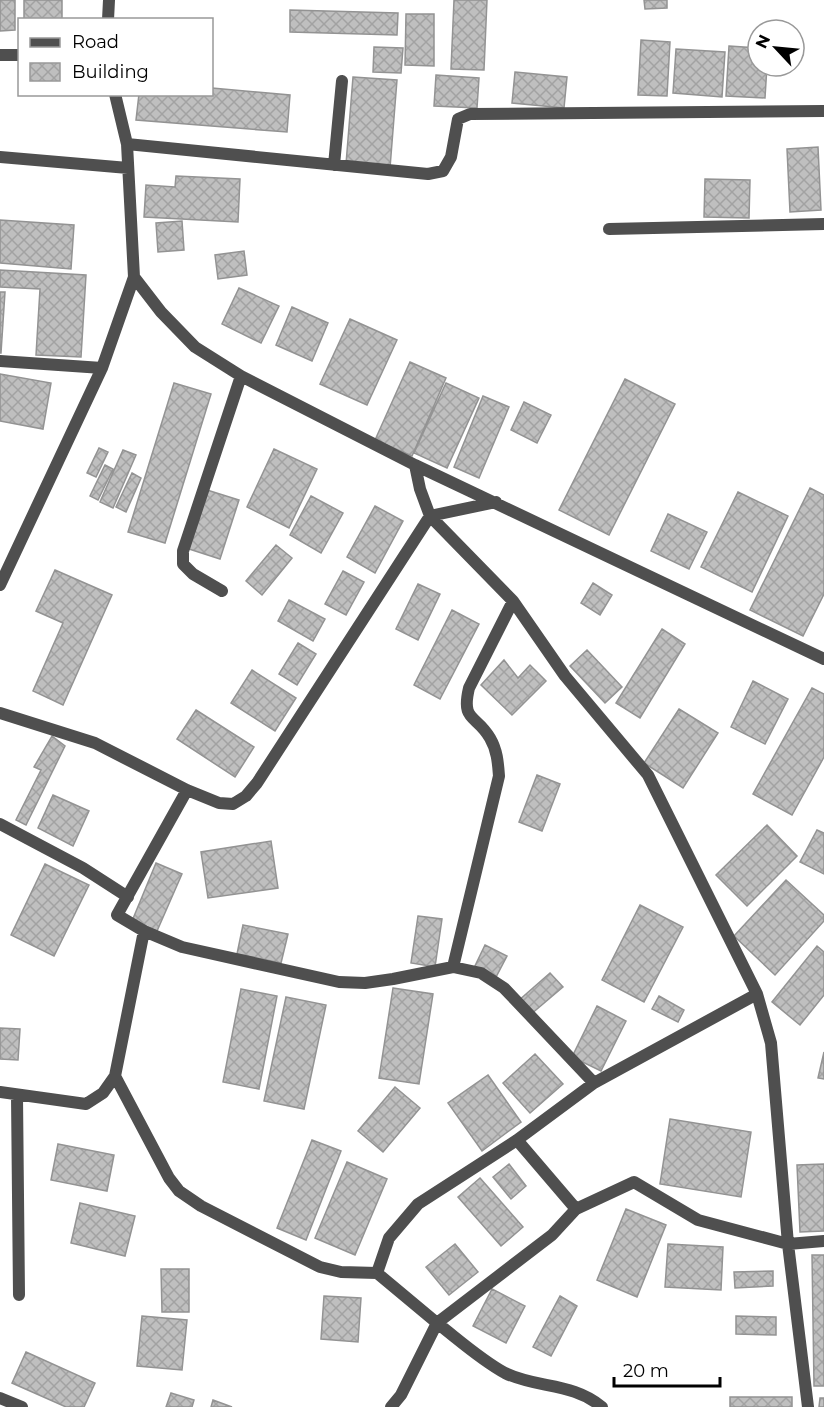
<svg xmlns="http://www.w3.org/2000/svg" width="824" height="1407" font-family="Montserrat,sans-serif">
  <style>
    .building { fill: url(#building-cross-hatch); stroke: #939393; stroke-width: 1.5 }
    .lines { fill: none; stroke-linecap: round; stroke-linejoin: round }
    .street { stroke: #4f4f4f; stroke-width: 12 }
  </style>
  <defs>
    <pattern id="building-cross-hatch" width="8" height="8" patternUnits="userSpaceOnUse" patternTransform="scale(1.5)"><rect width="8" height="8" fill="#bfbfbf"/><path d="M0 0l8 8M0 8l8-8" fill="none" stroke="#a2a2a2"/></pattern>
  </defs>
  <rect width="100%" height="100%" fill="#fff"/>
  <path class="building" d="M 0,0 L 15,0 L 15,30 L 0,31 Z
    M 24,0 L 62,0 L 62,20 L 24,20 Z
    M 454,0 L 487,0 L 484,70 L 451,69 Z
    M 644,0 L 667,0 L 667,8 L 645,9 Z
    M 290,10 L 398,13 L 397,35 L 290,32 Z
    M 406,14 L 434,14 L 434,66 L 405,65 Z
    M 641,40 L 670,42 L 667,96 L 638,95 Z
    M 729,46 L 758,48 L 758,66 L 767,66 L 765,98 L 726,96 Z
    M 374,47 L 403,48 L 401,73 L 373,72 Z
    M 676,49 L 725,52 L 722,97 L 673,93 Z
    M 515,72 L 567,77 L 564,108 L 512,103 Z
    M 436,75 L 479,78 L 477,108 L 434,106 Z
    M 353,77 L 397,80 L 390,168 L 346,164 Z
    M 212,88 L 290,95 L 287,132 L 136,120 L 139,94 L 212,94 Z
    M 818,147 L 821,210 L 790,212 L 787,149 Z
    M 176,176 L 240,179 L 238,222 L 144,217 L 146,185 L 175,187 Z
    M 705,179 L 750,180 L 749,218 L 704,217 Z
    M 0,220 L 74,225 L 71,269 L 0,263 Z
    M 182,221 L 184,250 L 158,252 L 156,223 Z
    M 244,251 L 247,275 L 218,279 L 215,255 Z
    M 0,270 L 86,275 L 81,357 L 36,355 L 40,289 L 0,287 Z
    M 239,288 L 279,306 L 261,343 L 222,324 Z
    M 0,292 L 5,292 L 1,353 L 0,353 Z
    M 292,307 L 328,323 L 312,361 L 276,345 Z
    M 350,319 L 397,340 L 367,405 L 320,384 Z
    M 410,362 L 446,378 L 412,456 L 375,440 Z
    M 0,374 L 51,383 L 43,429 L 0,421 Z
    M 625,379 L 675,404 L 609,535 L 559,510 Z
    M 174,383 L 211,394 L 165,543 L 128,532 Z
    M 446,383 L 479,398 L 447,468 L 414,453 Z
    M 483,396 L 509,407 L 479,478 L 454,467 Z
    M 524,402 L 551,415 L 537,443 L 511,430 Z
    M 99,448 L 108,452 L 96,477 L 87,473 Z
    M 274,449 L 317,469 L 289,528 L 247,507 Z
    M 123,450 L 136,455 L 113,508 L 100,502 Z
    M 105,465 L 113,469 L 98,500 L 90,496 Z
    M 132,473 L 141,478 L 126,512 L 116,507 Z
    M 810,488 L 824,495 L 824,594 L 803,636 L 750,610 Z
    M 207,490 L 239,500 L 220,559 L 189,549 Z
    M 738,492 L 788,516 L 752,592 L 701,567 Z
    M 311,496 L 343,513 L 321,553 L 290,535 Z
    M 375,506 L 403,521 L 375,573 L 347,557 Z
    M 668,514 L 707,532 L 689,569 L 651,551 Z
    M 276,545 L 292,558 L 262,595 L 246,581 Z
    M 55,570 L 112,595 L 63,705 L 33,691 L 63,623 L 36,611 Z
    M 343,571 L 364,582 L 346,615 L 325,604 Z
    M 593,583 L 612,595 L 600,615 L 581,603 Z
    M 418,584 L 440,594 L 418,640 L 396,629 Z
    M 289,600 L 325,619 L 313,641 L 278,621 Z
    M 452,610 L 479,624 L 440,699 L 414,685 Z
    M 662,629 L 685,644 L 640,718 L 616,703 Z
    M 298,643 L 316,654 L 297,685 L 279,674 Z
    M 587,650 L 622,687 L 605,703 L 570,666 Z
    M 504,660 L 518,678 L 530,665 L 546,681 L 512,715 L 481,685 Z
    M 252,670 L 296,698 L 275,731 L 231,703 Z
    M 753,681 L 788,699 L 765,744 L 731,727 Z
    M 812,688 L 824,694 L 824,757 L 792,815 L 753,794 Z
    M 679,709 L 718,733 L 683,788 L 644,763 Z
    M 196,710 L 254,747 L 235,777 L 177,739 Z
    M 52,736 L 65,746 L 26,825 L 16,820 L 41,770 L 34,767 Z
    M 537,775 L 560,784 L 542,831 L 519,822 Z
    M 53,795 L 89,811 L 73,846 L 38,828 Z
    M 767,825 L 797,856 L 747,906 L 716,875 Z
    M 817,830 L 824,833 L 824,874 L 800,862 Z
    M 271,841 L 278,888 L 208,898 L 201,852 Z
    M 156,863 L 182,874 L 157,931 L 132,921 Z
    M 45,864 L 89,885 L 54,956 L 11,935 Z
    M 786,880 L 824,915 L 824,921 L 775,975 L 734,936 Z
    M 640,905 L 683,927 L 644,1002 L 602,980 Z
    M 418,916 L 442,919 L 435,967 L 411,963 Z
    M 243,925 L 288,934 L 281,963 L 237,954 Z
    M 485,945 L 507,956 L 495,979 L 474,968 Z
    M 817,946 L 824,952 L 824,995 L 800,1025 L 772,1002 Z
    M 550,973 L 563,987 L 530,1015 L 518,1001 Z
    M 393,988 L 433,994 L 419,1084 L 379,1078 Z
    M 241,989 L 277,996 L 259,1089 L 223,1082 Z
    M 659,996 L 684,1010 L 678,1022 L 652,1009 Z
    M 286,997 L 326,1005 L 304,1109 L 264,1101 Z
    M 597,1006 L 626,1021 L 601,1071 L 572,1057 Z
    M 0,1028 L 20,1029 L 18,1060 L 0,1059 Z
    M 824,1052 L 824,1079 L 818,1078 Z
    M 535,1054 L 563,1084 L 530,1113 L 503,1083 Z
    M 488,1075 L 521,1122 L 482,1151 L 448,1103 Z
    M 395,1087 L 420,1108 L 383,1152 L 358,1131 Z
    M 670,1119 L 751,1132 L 741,1197 L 660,1184 Z
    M 312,1140 L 341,1151 L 306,1240 L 277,1228 Z
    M 58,1144 L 114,1155 L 107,1191 L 51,1180 Z
    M 347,1162 L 387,1179 L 355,1255 L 315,1238 Z
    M 509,1164 L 526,1186 L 511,1199 L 493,1177 Z
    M 824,1164 L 824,1231 L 800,1232 L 797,1165 Z
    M 480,1178 L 523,1227 L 501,1246 L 458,1197 Z
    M 80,1203 L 135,1216 L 125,1256 L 71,1243 Z
    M 626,1209 L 666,1225 L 637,1297 L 597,1280 Z
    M 455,1244 L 478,1272 L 449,1295 L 426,1267 Z
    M 668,1244 L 723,1247 L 721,1290 L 665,1287 Z
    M 812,1255 L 824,1255 L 824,1386 L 814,1386 Z
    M 161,1269 L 189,1269 L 189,1312 L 162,1312 Z
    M 773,1271 L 773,1286 L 735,1288 L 734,1272 Z
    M 492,1289 L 525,1306 L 506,1343 L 473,1326 Z
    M 324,1296 L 361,1298 L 358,1342 L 321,1339 Z
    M 560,1296 L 577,1306 L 551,1356 L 533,1347 Z
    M 142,1316 L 187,1320 L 182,1370 L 137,1366 Z
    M 736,1316 L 776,1317 L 776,1335 L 736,1334 Z
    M 26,1352 L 95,1383 L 84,1407 L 66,1407 L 12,1383 Z
    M 171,1393 L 194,1400 L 192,1407 L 166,1407 Z
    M 730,1397 L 792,1397 L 792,1407 L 730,1407 Z
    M 820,1398 L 824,1398 L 824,1407 L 819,1407 Z
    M 213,1400 L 232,1407 L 211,1407 Z"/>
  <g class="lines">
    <path class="street" d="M 108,20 L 109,0
      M 0,55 L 20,55
      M 127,144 L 428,174 L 443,171 L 451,157 L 458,119 L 470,114 L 824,111
      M 0,157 L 128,168
      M 334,165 L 342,81
      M 609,229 L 824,224
      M 134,277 L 161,312 L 195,347 L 241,376 L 415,465 L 420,489 L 430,516 L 513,601 L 565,676 L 648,775 L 757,994 L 771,1043 L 788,1244 L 808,1407
      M 0,361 L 102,368
      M 415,465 L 824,659
      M 0,585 L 102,368 L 134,277 L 127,144 L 115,94
      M 222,591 L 193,574 L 183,564 L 183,551 L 241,376
      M 0,713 L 95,743 L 187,790 L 219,803 L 233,804 L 246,796 L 257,783 L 430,516 L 496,502
      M 187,790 L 117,915 L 144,931 L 182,947 L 339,982 L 365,983 L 393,979 L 453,967 L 481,973 L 504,988 L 594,1083
      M 0,824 L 83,868 L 128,897
      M 453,967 L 499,776 C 498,762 497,750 490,738 C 476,714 461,722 469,688 L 513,601
      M 115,1076 L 169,1178 L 179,1191 L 201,1206 L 320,1267 L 341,1272 L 377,1273
      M 0,1092 L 86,1104 L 103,1093 L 115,1076 L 144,931
      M 17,1096 L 19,1295
      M 517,1140 L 576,1209
      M 0,1398 L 22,1407
      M 391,1407 L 401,1395 L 437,1323 L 377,1273 L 389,1238 L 418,1204 L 517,1140 L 594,1083 L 757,994
      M 602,1407 C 572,1382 538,1389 505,1373 C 481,1360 459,1340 437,1323 L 552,1235 L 576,1209 L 634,1182 L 698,1220 L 788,1244 L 824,1241"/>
  </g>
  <rect x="18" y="18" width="195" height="78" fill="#ffffff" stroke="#999999" stroke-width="1.5"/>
  <rect x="30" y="38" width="30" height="9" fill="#4f4f4f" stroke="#999999" stroke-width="1.5"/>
  <text x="72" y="48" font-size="18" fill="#000000">Road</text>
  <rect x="30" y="63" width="30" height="18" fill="url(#building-cross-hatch)" stroke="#999999" stroke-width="1.5"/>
  <text x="72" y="78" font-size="18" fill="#000000">Building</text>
  <g transform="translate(776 48) rotate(296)"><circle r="28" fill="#ffffff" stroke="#999999" stroke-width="1.5"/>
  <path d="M0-4.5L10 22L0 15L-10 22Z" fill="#000000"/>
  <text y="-9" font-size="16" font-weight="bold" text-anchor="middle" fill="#000000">N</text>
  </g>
  <path d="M614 1377v9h106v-9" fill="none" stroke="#000000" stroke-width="3"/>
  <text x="623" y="1377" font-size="18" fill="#000000" stroke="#ffffff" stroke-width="4.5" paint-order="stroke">20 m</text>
</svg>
